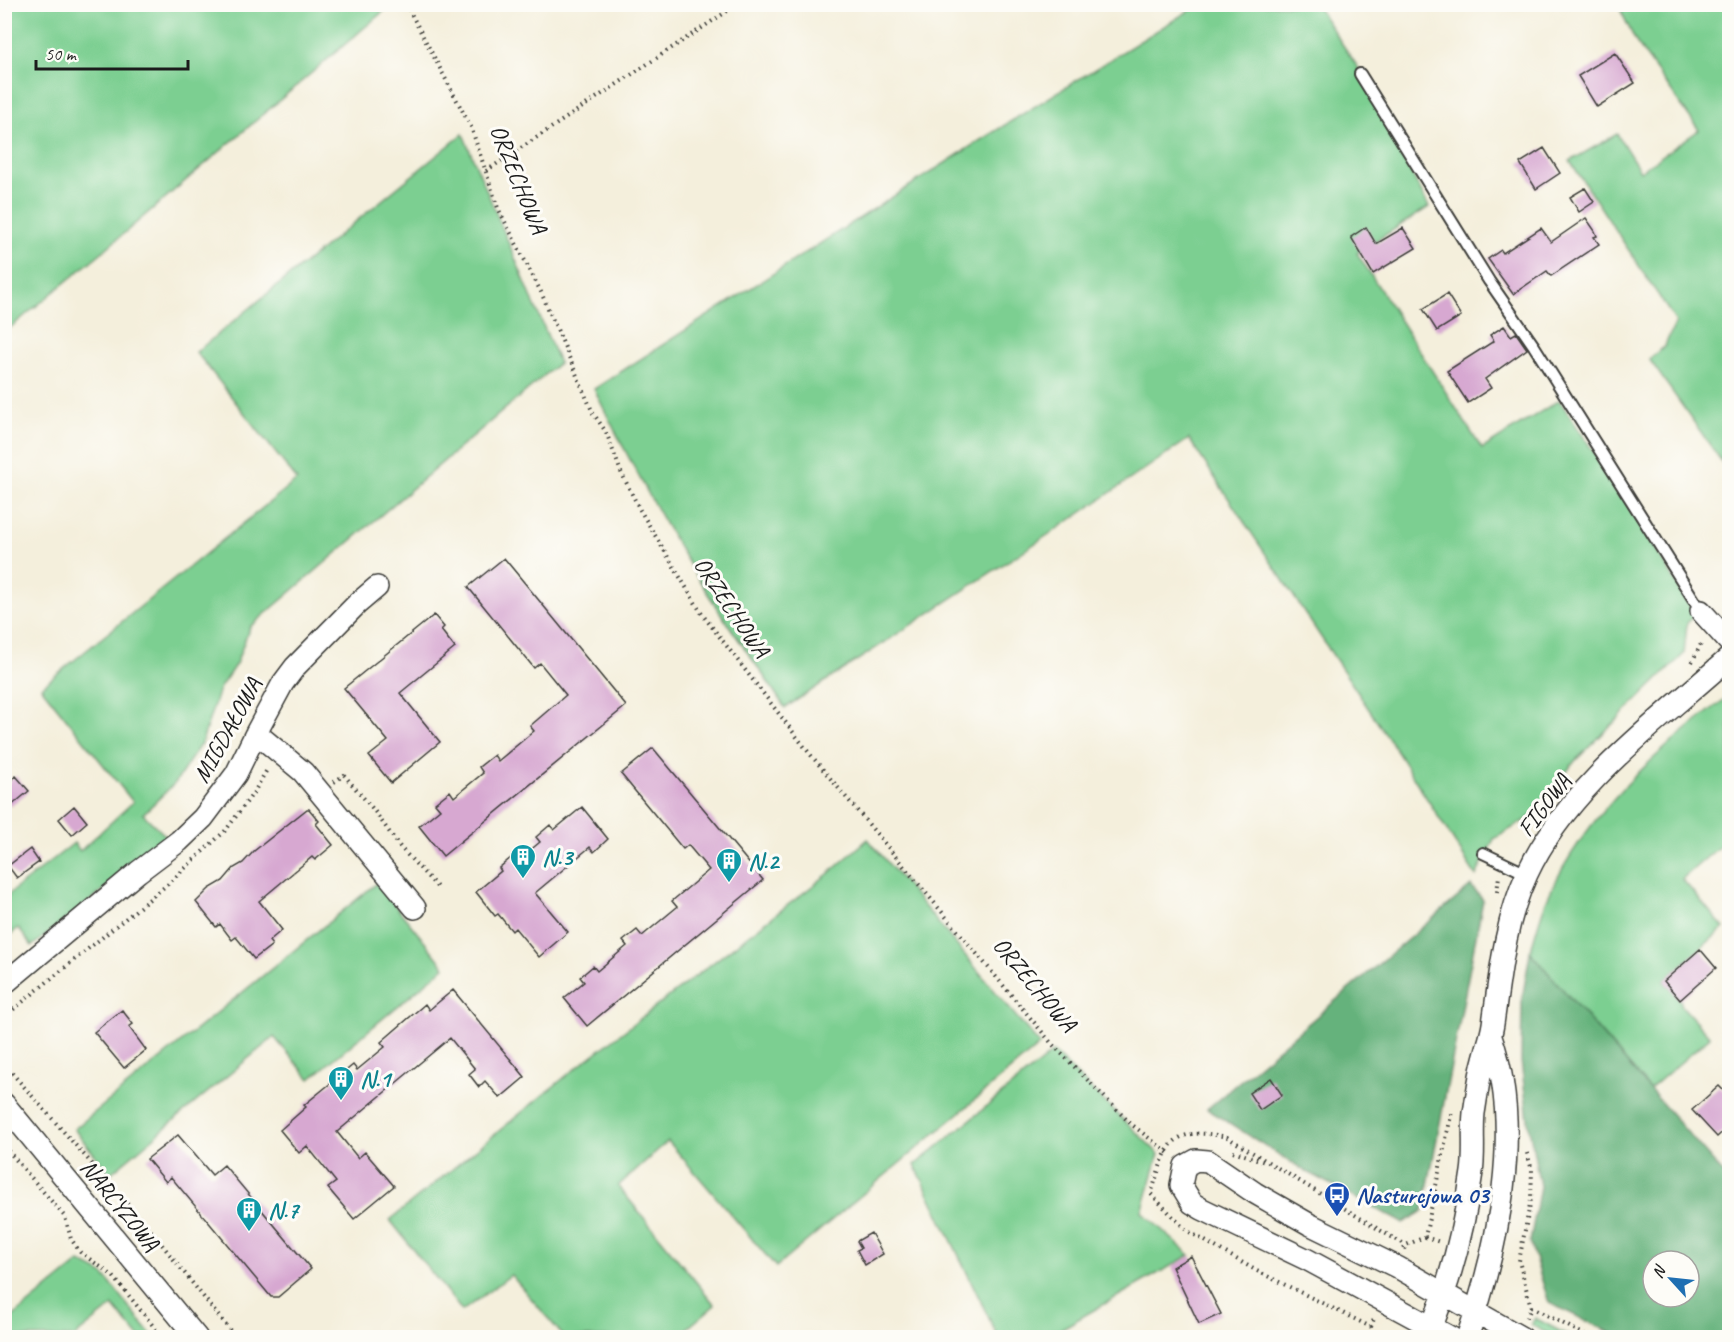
<svg xmlns="http://www.w3.org/2000/svg" width="1734" height="1342" font-family="Caveat,sans-serif">
  <style>
    .green { fill: #7ccf91; stroke: #4c7656; stroke-width: 1.5 }
    .forest { fill: #65b27b; stroke: #40674c; stroke-width: 1.5; fill-rule: evenodd }
    .building { fill: #d7a8d1 }
    .lines { fill: none; stroke-linecap: round; stroke-linejoin: round }
    .service-casing { stroke: #3c3c39; stroke-width: 14 }
    .minor-casing { stroke: #3c3c39; stroke-width: 24 }
    .path { stroke: #3c3c39; stroke-width: 4; stroke-dasharray: 1.5 4.5; stroke-linecap: butt }
    .service { stroke: #fff; stroke-width: 10 }
    .minor { stroke: #fff; stroke-width: 21 }
    .labels { text-anchor: middle; dominant-baseline: central; stroke-width: 6; stroke-linejoin: round; paint-order: stroke }
    .street-label { font-size: 24px; fill: #1c1c1c; stroke: #fdfcf7 }
    .culture-label { font-size: 24px; font-weight: bold; fill: #0d838f; stroke: #fdfcf7; text-anchor: start }
    .transit-label { font-size: 24px; font-weight: bold; fill: #164399; stroke: #fdfcf7; text-anchor: start }
  </style>
  <rect width="100%" height="100%" fill="#fdfcf7"/>
  <filter id="ink" filterUnits="userSpaceOnUse"><feTurbulence type="fractalNoise" baseFrequency=".0167" numOctaves="2"/><feDisplacementMap in="SourceGraphic" scale="12" xChannelSelector="R" yChannelSelector="G"/><feConvolveMatrix kernelMatrix="1 2 1 2 8 2 1 2 1" color-interpolation-filters="sRGB"/></filter>
  <filter id="wash" filterUnits="userSpaceOnUse"><feTurbulence type="fractalNoise" baseFrequency=".008" numOctaves="4" result="noise"/><feDisplacementMap in="SourceGraphic" scale="24" xChannelSelector="R" yChannelSelector="G"/><feGaussianBlur stdDeviation="1.35" result="paint"/><feColorMatrix in="noise" values="0 0 0 0 0 0 0 0 0 0 0 0 0 0 0 0 0 1.4 0 .05"/><feComposite in="paint" operator="in"/></filter>
  <g filter="url(#wash)">
    <rect width="100%" height="100%" fill="#f4efdc"/>
    <path class="green" d="M 5,4 L 391,4 L 391,5 L 101,253 L 5,332 Z
      M 1198,5 L 1316,5 L 1357,66 L 1407,152 L 1403,157 L 1429,207 L 1357,253 L 1482,449 L 1559,400 L 1623,495 L 1696,615 L 1687,623 L 1684,654 L 1575,761 L 1531,817 L 1494,839 L 1476,876 L 1396,750 L 1189,439 L 1066,523 L 785,708 C 759,667 729,628 703,586 C 662,523 627,456 594,389 L 984,138 Z
      M 1618,5 L 1729,5 L 1729,472 L 1649,359 L 1664,347 L 1676,322 L 1570,161 L 1617,134 L 1640,171 L 1699,130 L 1636,42 Z
      M 463,134 L 559,363 L 250,627 L 236,664 L 219,689 L 202,742 L 176,782 L 143,814 L 169,839 L 32,946 L 18,928 L 5,940 L 5,897 L 74,843 L 80,851 L 133,802 L 41,687 L 297,480 L 196,352 Z
      M 1729,696 L 1729,838 L 1682,879 L 1724,928 L 1664,981 L 1680,1000 L 1682,1006 L 1710,1037 L 1650,1089 L 1530,952 C 1536,934 1540,913 1549,895 C 1586,814 1658,749 1729,696 Z
      M 868,839 L 1040,1045 L 776,1267 L 668,1141 L 618,1186 L 715,1305 L 677,1337 L 564,1337 L 511,1275 L 462,1311 L 390,1220 L 571,1072 L 828,874 Z
      M 377,883 L 445,967 L 310,1079 L 274,1037 L 110,1174 L 74,1129 Z
      M 1053,1052 L 1159,1154 L 1142,1212 L 1190,1255 L 1047,1337 L 998,1337 L 915,1165 Z
      M 80,1262 L 103,1274 L 153,1337 L 139,1337 L 113,1306 L 74,1337 L 5,1337 L 5,1323 Z
      M 1535,1318 L 1571,1337 L 1554,1337 L 1531,1325 Z"/>
    <path class="forest" d="M 1471,886 L 1483,900 L 1423,1211 L 1403,1223 L 1305,1171 L 1207,1109 Z
      M 1530,952 L 1729,1180 L 1729,1337 L 1620,1337 L 1549,1303 L 1530,1242 L 1540,1186 L 1529,1128 L 1521,1061 L 1522,1000 ZM 1653,1261 L 1689,1261 L 1689,1297 L 1653,1297 Z"/>
    <g id="blocks">
      <path class="building" d="M 1615,53 L 1635,83 L 1597,107 L 1578,76 Z
        M 1544,148 L 1560,173 L 1536,189 L 1520,163 Z
        M 1585,188 L 1594,202 L 1579,212 L 1570,197 Z
        M 1586,218 L 1595,231 L 1597,236 L 1594,237 L 1599,244 L 1551,276 L 1547,271 L 1513,294 L 1488,259 L 1501,250 L 1503,253 L 1541,228 L 1551,242 Z
        M 1366,227 L 1376,244 L 1403,228 L 1416,248 L 1373,274 L 1351,237 Z
        M 1447,294 L 1461,316 L 1437,331 L 1423,309 Z
        M 1504,326 L 1511,336 L 1516,333 L 1527,349 L 1485,379 L 1491,388 L 1468,403 L 1447,371 L 1494,341 L 1490,335 Z
        M 504,558 L 626,706 L 443,856 L 419,826 L 440,809 L 435,803 L 450,791 L 454,797 L 483,773 L 479,767 L 494,755 L 498,761 L 534,731 L 530,726 L 566,695 L 540,663 L 534,668 L 468,587 Z
        M 434,615 L 444,627 L 441,630 L 455,648 L 400,693 L 440,742 L 391,783 L 369,756 L 388,741 L 344,688 Z
        M 653,748 L 763,880 L 587,1026 L 564,998 L 584,982 L 580,977 L 593,966 L 597,971 L 627,946 L 623,941 L 637,930 L 642,936 L 677,907 L 672,901 L 709,870 L 688,845 L 683,849 L 621,774 Z
        M 16,776 L 29,791 L 11,806 L 4,798 L 4,786 Z
        M 74,806 L 87,822 L 72,835 L 59,819 Z
        M 582,807 L 608,839 L 594,852 L 590,847 L 535,893 L 568,932 L 539,957 L 515,928 L 512,931 L 498,914 L 495,916 L 476,892 L 501,871 L 499,868 L 512,857 L 516,862 L 540,842 L 536,837 L 550,825 L 554,830 Z
        M 307,809 L 309,809 L 319,821 L 316,824 L 333,845 L 315,860 L 312,857 L 259,901 L 282,930 L 269,941 L 272,945 L 254,959 L 236,937 L 232,940 L 220,924 L 216,927 L 196,902 L 209,889 L 223,881 L 234,868 L 243,863 L 254,851 Z
        M 30,849 L 39,862 L 17,878 L 8,866 Z
        M 1700,949 L 1716,968 L 1680,1000 L 1664,981 Z
        M 453,990 L 525,1077 L 500,1098 L 485,1081 L 479,1087 L 469,1074 L 475,1069 L 450,1038 L 337,1132 L 358,1158 L 365,1152 L 394,1186 L 354,1219 L 328,1188 L 336,1182 L 307,1146 L 299,1153 L 280,1130 L 306,1107 L 304,1105 L 353,1065 L 357,1070 L 385,1047 L 381,1042 L 425,1004 L 429,1010 Z
        M 122,1010 L 133,1024 L 129,1027 L 146,1050 L 124,1068 L 94,1032 Z
        M 1271,1078 L 1282,1095 L 1260,1110 L 1249,1093 Z
        M 1719,1086 L 1730,1097 L 1730,1125 L 1717,1137 L 1692,1110 Z
        M 178,1135 L 212,1175 L 224,1165 L 311,1269 L 278,1297 L 271,1297 L 171,1177 L 166,1182 L 147,1159 Z
        M 871,1233 L 883,1254 L 865,1265 L 857,1250 L 861,1248 L 857,1241 Z
        M 1191,1256 L 1221,1314 L 1199,1324 L 1172,1267 Z"/>
    </g>
  </g>
  <g filter="url(#ink)">
    <use href="#blocks" fill-opacity="0" stroke="#3c3c39" stroke-width="1.5"/>
    <g class="lines">
      <defs>
        <path id="service" d="M 1360,74 L 1489,281 L 1534,346 L 1701,611
          M 1483,853 L 1527,874"/>
        <path id="minor" d="M 1701,611 L 1730,643
          M 256,733 L 303,772 L 415,908
          M 4,984 L 138,872 L 179,841 L 203,818 L 236,774 L 256,733 L 283,683 L 295,667 L 357,604 L 377,587
          M 4,1104 L 197,1338
          M 1427,1338 C 1450,1284 1464,1230 1472,1172 C 1475,1152 1472,1132 1474,1113 C 1477,1095 1479,1076 1484,1059 C 1487,1047 1491,1037 1493,1024 C 1500,974 1505,921 1527,874 C 1567,787 1660,720 1730,657
          M 1452,1338 L 1308,1260 L 1202,1209 L 1192,1203 L 1181,1185 L 1185,1166 L 1196,1160 L 1208,1161 L 1255,1193 L 1309,1224 L 1397,1267 L 1522,1338
          M 1467,1338 C 1498,1248 1524,1129 1491,1037"/>
      </defs>
      <use href="#service" class="service-casing"/>
      <use href="#minor" class="minor-casing"/>
      <path class="path" d="M 406,4 L 471,127 L 498,208 L 541,292 L 593,413 L 606,432 L 621,472 L 640,510 L 702,614 L 810,754 L 1053,1045 L 1131,1124 L 1171,1155
        M 486,171 L 738,4
        M 1692,662 L 1702,642
        M 334,782 L 344,775 L 373,809 L 400,847 L 438,888
        M 1497,892 L 1499,876
        M 4,1017 L 168,884 L 226,830 L 254,792 L 268,768
        M 4,1064 L 152,1232 L 236,1338
        M 4,1146 L 65,1217 L 71,1239 L 80,1252 L 113,1276 L 163,1338
        M 1233,1151 L 1265,1162
        M 1527,1153 L 1532,1170 L 1531,1199 L 1519,1261 L 1531,1307 L 1527,1318
        M 1425,1237 L 1440,1242
        M 1404,1249 L 1406,1245 L 1425,1237 L 1452,1111
        M 1531,1307 L 1591,1338
        M 1371,1327 L 1375,1316
        M 1377,1338 L 1371,1327 L 1257,1271 L 1186,1230 L 1151,1194 C 1167,1145 1169,1125 1227,1137 L 1388,1235 L 1406,1245"/>
      <use href="#service" class="service"/>
      <use href="#minor" class="minor"/>
    </g>
  </g>
  <defs>
    <symbol id="building-pin" viewBox="-11 -11 22 30"><path d="M0 17L-7.5 6A9.5 9.5 0 1 1 7.5 6Z" fill="#0f9aa8" stroke="#fdfcf7"/><path d="M-4-6H4V6H1V3H-1V6H-4ZM-2.5-4.3h1.7v1.8h-1.7ZM.8-4.3h1.7v1.8H.8ZM-2.5-1h1.7V.8h-1.7ZM.8-1h1.7V.8H.8Z" fill="#fff"/></symbol>
    <symbol id="bus-pin" viewBox="-11 -11 22 30"><path d="M0 17L-7.5 6A9.5 9.5 0 1 1 7.5 6Z" fill="#1a4fb4" stroke="#fdfcf7"/><path d="M-5-6H5V4H4V6H2V4H-2V6H-4V4H-5ZM-3.5-4V0h7V-4ZM-3.5 1.2v1.5H-2V1.2ZM2 1.2v1.5H3.5V1.2Z" fill="#fff"/></symbol>
  </defs>
  <g fill-rule="evenodd">
    <use href="#building-pin" x="508" y="842" width="30" height="40"/>
    <use href="#building-pin" x="714" y="846" width="30" height="40"/>
    <use href="#building-pin" x="326" y="1064" width="30" height="40"/>
    <use href="#bus-pin" x="1322" y="1180" width="30" height="40"/>
    <use href="#building-pin" x="234" y="1195" width="30" height="40"/>
  </g>
  <g class="labels">
    <g class="street-label">
      <text transform="translate(519 179) rotate(68)">ORZECHOWA</text>
      <text transform="translate(732 607) rotate(56)">ORZECHOWA</text>
      <text transform="translate(227 730) rotate(-61)">MIGDAŁOWA</text>
      <text transform="translate(1544 805) rotate(-53)">FIGOWA</text>
      <text transform="translate(1035 984) rotate(50)">ORZECHOWA</text>
      <text transform="translate(120 1205) rotate(51)">NARCYZOWA</text>
    </g>
    <g class="culture-label">
      <text x="542" y="857">N.3</text>
      <text x="748" y="861">N.2</text>
      <text x="360" y="1079">N.1</text>
      <text x="268" y="1210">N.7</text>
    </g>
    <g class="transit-label">
      <text x="1356" y="1195">Nasturcjowa 03</text>
    </g>
  </g>
  <rect width="1734" height="1342" fill="none" stroke="#fdfcf7" stroke-width="24"/>
  <g transform="translate(1671 1279) rotate(297)"><circle r="28" fill="#fdfcf7" stroke="#a3a29f" stroke-width="1.5"/>
  <path d="M0-4.5L10 22L0 15L-10 22Z" fill="#1f6fb2"/>
  <text y="-9" font-size="16" font-weight="bold" text-anchor="middle" fill="#1c1c1c">N</text>
  </g>
  <path d="M36 60v9h152v-9" fill="none" stroke="#1c1c1c" stroke-width="3"/>
  <text x="45" y="60" font-size="18" fill="#1c1c1c" stroke="#fdfcf7" stroke-width="4.5" paint-order="stroke">50 m</text>
</svg>
